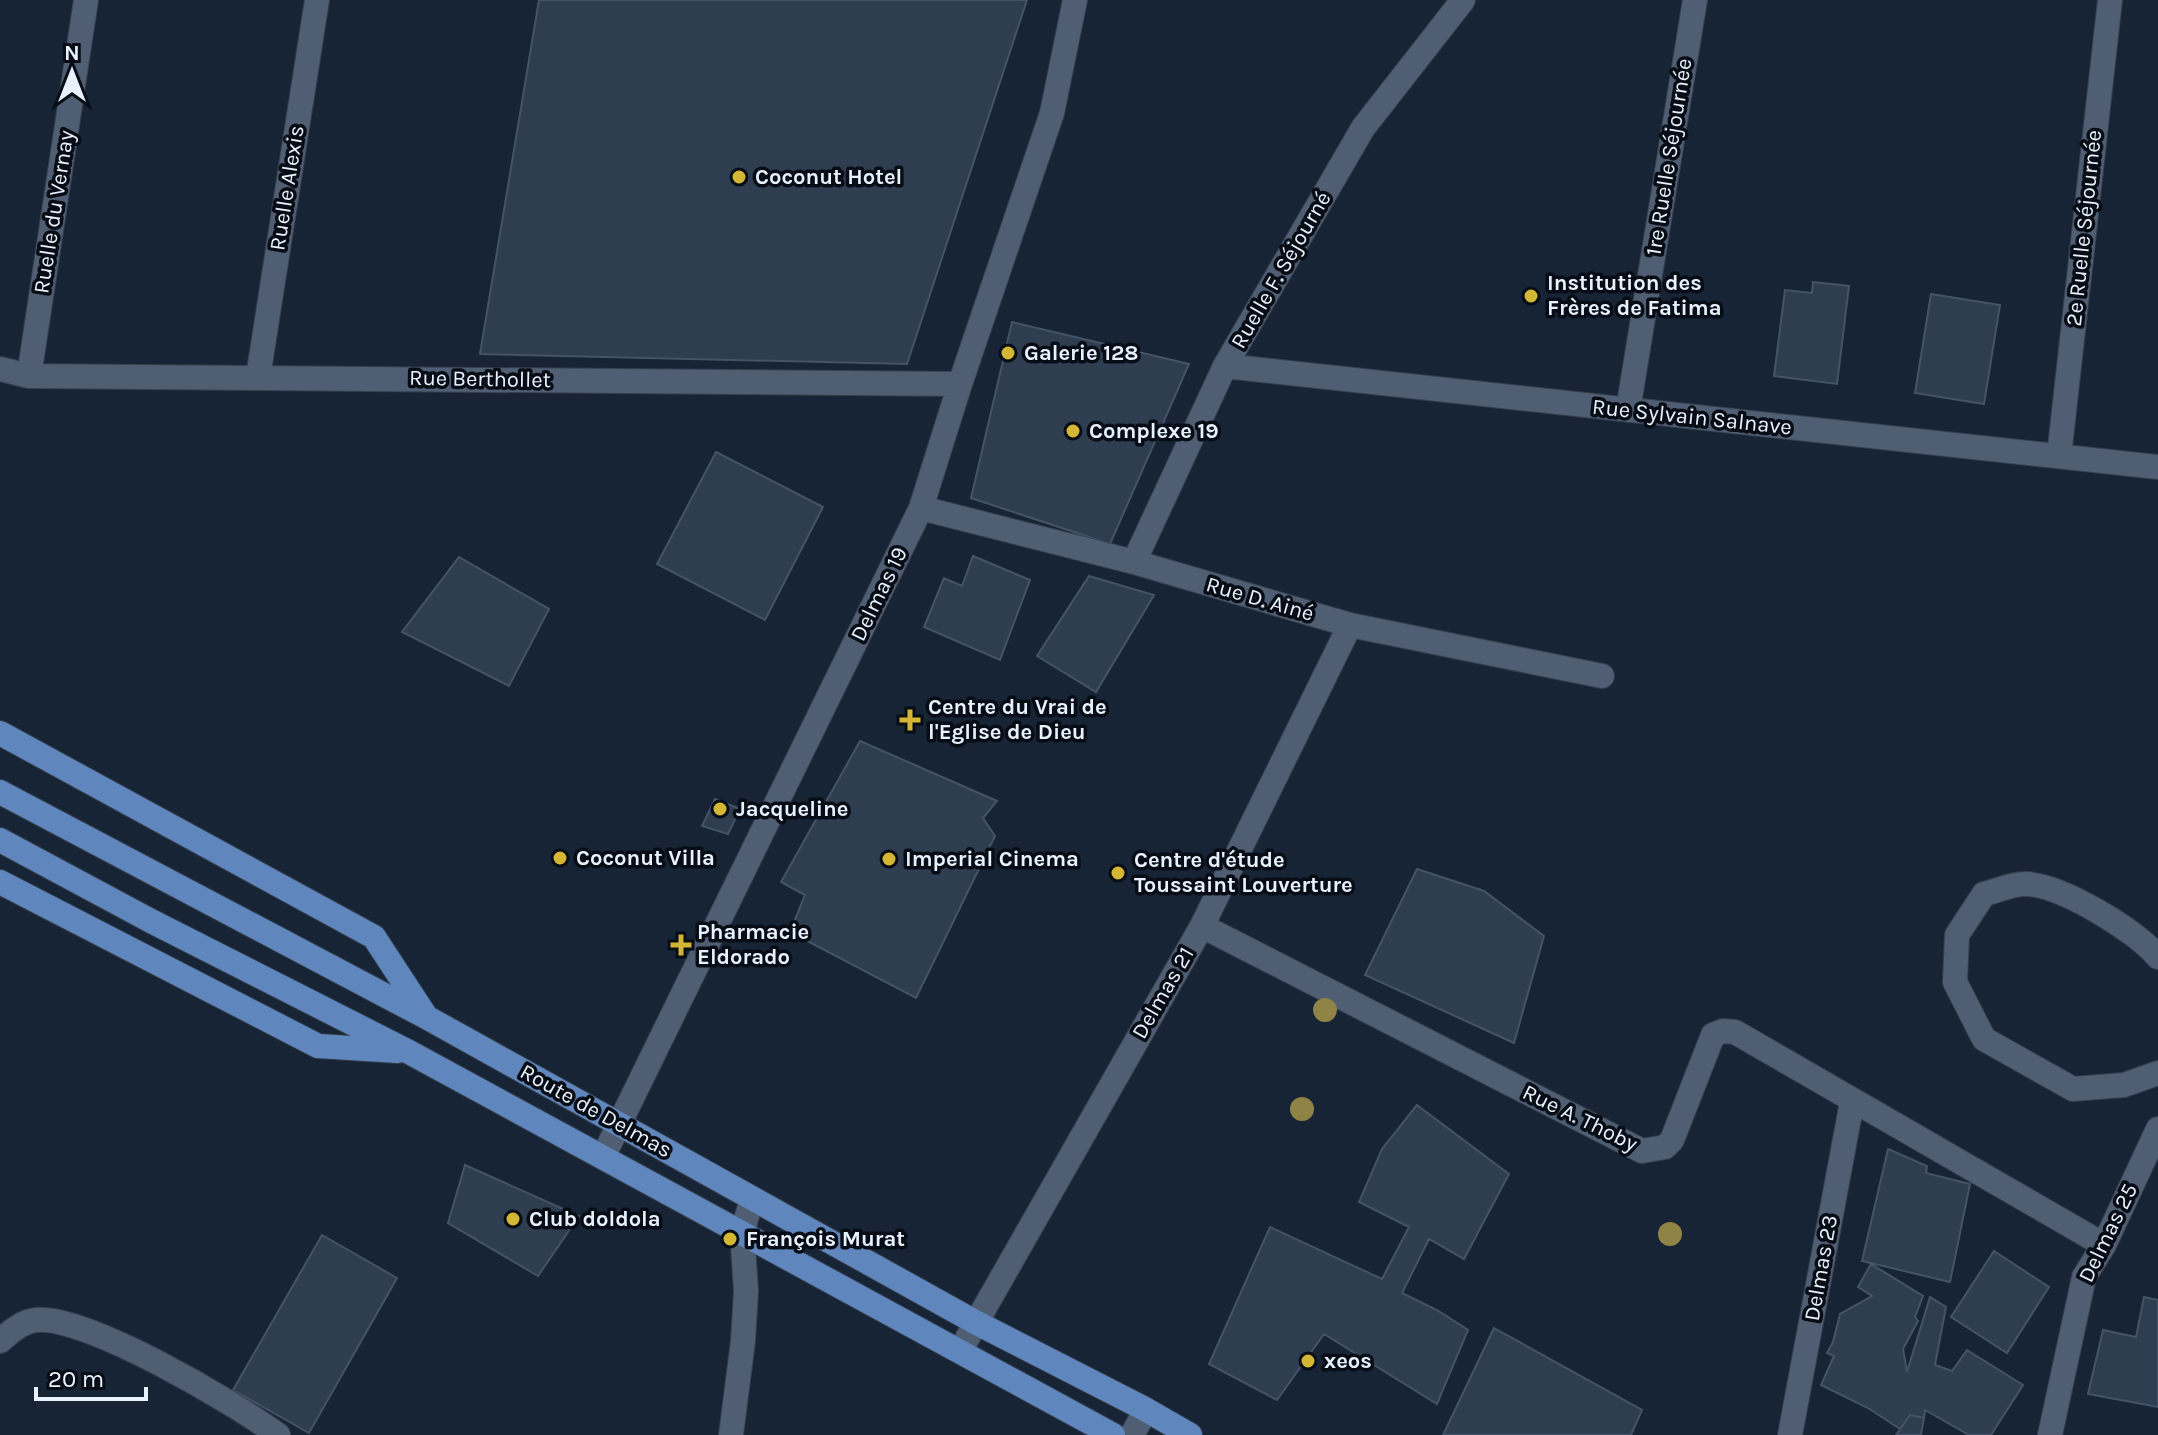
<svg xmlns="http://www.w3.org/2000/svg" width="2158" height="1435" font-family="Karla,sans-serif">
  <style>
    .building { fill: #2f3d50; stroke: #445367; stroke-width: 2 }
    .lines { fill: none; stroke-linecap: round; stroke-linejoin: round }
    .street-casing { stroke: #353f4e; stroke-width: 26 }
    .primary-casing { stroke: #353f4e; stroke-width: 26 }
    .street { stroke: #4f5e72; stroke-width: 24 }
    .primary { stroke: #5f87bd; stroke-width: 24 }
    .tree { fill: #8f8446 }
    .poi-dot { fill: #d4b635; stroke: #080d15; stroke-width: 3 }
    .labels { text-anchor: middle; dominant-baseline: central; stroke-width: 7; stroke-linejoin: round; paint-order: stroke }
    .street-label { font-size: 22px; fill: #e8f1fe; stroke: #080d15 }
    .poi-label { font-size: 22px; font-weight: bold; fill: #e8f1fe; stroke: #080d15; text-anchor: start }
  </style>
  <rect width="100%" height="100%" fill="#172436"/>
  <path class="building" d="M 539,0 L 1027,0 L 907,364 L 480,354 Z
    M 1813,282 L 1849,286 L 1837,384 L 1774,376 L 1785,290 L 1812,293 Z
    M 1931,294 L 2000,305 L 1984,404 L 1915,393 Z
    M 1012,322 L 1189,364 L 1110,544 L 971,498 Z
    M 716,452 L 823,507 L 765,620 L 657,564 Z
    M 973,556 L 1030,580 L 1000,660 L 924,627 L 944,578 L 962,586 Z
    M 459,557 L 549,609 L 509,686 L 402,632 Z
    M 1089,576 L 1154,595 L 1096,692 L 1037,656 Z
    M 860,741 L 997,801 L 983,818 L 995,836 L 916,998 L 790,932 L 805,895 L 781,882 Z
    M 715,799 L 740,809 L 728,834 L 702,826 Z
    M 1417,869 L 1484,891 L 1544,936 L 1514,1043 L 1365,975 Z
    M 1417,1105 L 1509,1174 L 1464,1259 L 1429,1239 L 1402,1293 L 1437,1310 L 1468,1330 L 1437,1404 L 1324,1334 L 1277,1400 L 1209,1364 L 1270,1227 L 1382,1279 L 1409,1227 L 1359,1202 L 1382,1149 Z
    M 1888,1149 L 1927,1166 L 1926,1173 L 1970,1184 L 1950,1282 L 1862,1261 Z
    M 465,1165 L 579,1216 L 538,1276 L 448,1223 Z
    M 322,1235 L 397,1278 L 309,1433 L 233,1390 Z
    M 1994,1251 L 2049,1287 L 2007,1353 L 1951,1317 Z
    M 1871,1264 L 1923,1296 L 1915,1317 L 1918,1321 L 1903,1349 L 1907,1372 L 1930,1297 L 1946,1307 L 1935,1365 L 1952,1371 L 1967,1350 L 2023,1385 L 1991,1435 L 1969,1435 L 1925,1410 L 1924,1418 L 1910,1415 L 1900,1429 L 1868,1408 L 1821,1385 L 1834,1356 L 1827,1353 L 1833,1342 L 1840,1314 L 1872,1296 L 1858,1287 Z
    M 2144,1297 L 2158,1300 L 2158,1407 L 2088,1394 L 2103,1330 L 2136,1337 Z
    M 1494,1328 L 1642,1410 L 1631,1435 L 1443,1435 Z
    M 1910,1415 L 1924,1418 L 1921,1435 L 1896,1435 Z"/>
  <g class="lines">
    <defs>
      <path id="street" d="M 1225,366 L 2158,467
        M 0,369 L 29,376 L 960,384
        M 29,376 L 86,0
        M 258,377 L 317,0
        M 1628,410 L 1695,0
        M 2059,456 L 2110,0
        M 921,508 L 1134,562 L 1350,625 L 1602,676
        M 1134,562 L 1225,366 L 1363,128 L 1463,0
        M 1202,926 L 1642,1151 L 1665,1147 L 1672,1140 L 1713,1035 L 1723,1031 L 1735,1032 L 2104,1245
        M 2158,957 C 2135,930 2063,886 2027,884 C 2014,883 1997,891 1984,894 L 1957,935 L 1955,982 L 1984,1039 L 2073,1089 L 2124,1085 L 2158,1073
        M 603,1157 L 921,508 L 960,384 L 1052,113 L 1075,0
        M 0,1341 C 10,1332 23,1321 36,1320 C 86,1315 235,1403 278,1435
        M 960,1351 L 1202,926 L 1350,625
        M 731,1435 L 743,1341 L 746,1291 L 742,1232 L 752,1200
        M 1132,1435 L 1146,1410
        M 1790,1435 L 1852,1102
        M 2050,1435 L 2084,1277 L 2104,1245 L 2158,1129"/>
      <path id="primary" d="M 0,733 L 374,937 L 425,1015
        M 0,792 L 426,1017 L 975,1322 L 1143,1408 L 1190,1435
        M 0,840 L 151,921 L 409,1052 L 1113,1435
        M 0,882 L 318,1046 L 398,1051"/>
    </defs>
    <use href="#street" class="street-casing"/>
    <use href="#primary" class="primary-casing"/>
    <use href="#street" class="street"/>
    <use href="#primary" class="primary"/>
  </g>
  <g class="tree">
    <circle cx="1325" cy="1010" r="12"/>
    <circle cx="1302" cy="1109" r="12"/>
    <circle cx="1670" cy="1234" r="12"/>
  </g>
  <g class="poi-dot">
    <circle cx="739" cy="177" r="8"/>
    <circle cx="1531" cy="296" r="8"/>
    <circle cx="1008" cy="353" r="8"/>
    <circle cx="1073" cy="431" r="8"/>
    <path d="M906 708h8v8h8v8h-8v8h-8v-8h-8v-8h8z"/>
    <circle cx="720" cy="809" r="8"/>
    <circle cx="560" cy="858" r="8"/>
    <circle cx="889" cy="859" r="8"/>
    <circle cx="1118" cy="873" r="8"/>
    <path d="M677 933h8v8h8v8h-8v8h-8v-8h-8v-8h8z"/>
    <circle cx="513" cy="1219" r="8"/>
    <circle cx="730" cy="1239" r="8"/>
    <circle cx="1308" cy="1361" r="8"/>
  </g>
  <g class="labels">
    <g class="street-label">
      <text transform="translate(1669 157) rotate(-81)">1re Ruelle Séjournée</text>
      <text transform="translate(287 188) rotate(-81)">Ruelle Alexis</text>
      <text transform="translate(54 212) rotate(-81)">Ruelle du Vernay</text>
      <text transform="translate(2084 228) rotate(-84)">2e Ruelle Séjournée</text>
      <text transform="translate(1281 270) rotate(-60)">Ruelle F. Séjourné</text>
      <text transform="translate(480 379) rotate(1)">Rue Berthollet</text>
      <text transform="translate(1692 417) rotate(6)">Rue Sylvain Salnave</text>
      <text transform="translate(879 594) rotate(-64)">Delmas 19</text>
      <text transform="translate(1260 599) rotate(16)">Rue D. Ainé</text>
      <text transform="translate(1163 993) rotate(-60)">Delmas 21</text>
      <text transform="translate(596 1111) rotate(29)">Route de Delmas</text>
      <text transform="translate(1580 1118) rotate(26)">Rue A. Thoby</text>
      <text transform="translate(2108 1233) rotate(-64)">Delmas 25</text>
      <text transform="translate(1821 1268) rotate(-80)">Delmas 23</text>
    </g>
    <g class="poi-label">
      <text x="755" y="177">Coconut Hotel</text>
      <text x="1547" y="283">Institution des<tspan x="1547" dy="25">Frères de Fatima</tspan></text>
      <text x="1024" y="353">Galerie 128</text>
      <text x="1089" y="431">Complexe 19</text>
      <text x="928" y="707">Centre du Vrai de<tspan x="928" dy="25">l'Eglise de Dieu</tspan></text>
      <text x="736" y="809">Jacqueline</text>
      <text x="576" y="858">Coconut Villa</text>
      <text x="905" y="859">Imperial Cinema</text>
      <text x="1134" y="860">Centre d'étude<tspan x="1134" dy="25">Toussaint Louverture</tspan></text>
      <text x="697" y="932">Pharmacie<tspan x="697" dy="25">Eldorado</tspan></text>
      <text x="529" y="1219">Club doldola</text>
      <text x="746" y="1239">François Murat</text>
      <text x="1324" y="1361">xeos</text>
    </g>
  </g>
  <g transform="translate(72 72)" stroke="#080d15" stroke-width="6" paint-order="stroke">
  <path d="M0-6L14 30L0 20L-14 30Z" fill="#e8f1fe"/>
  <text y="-12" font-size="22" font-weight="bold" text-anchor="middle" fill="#e8f1fe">N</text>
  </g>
  <path d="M36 1387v12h110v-12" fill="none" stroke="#e8f1fe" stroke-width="4"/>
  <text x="48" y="1387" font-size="24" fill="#e8f1fe" stroke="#080d15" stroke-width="6" paint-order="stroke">20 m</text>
</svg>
